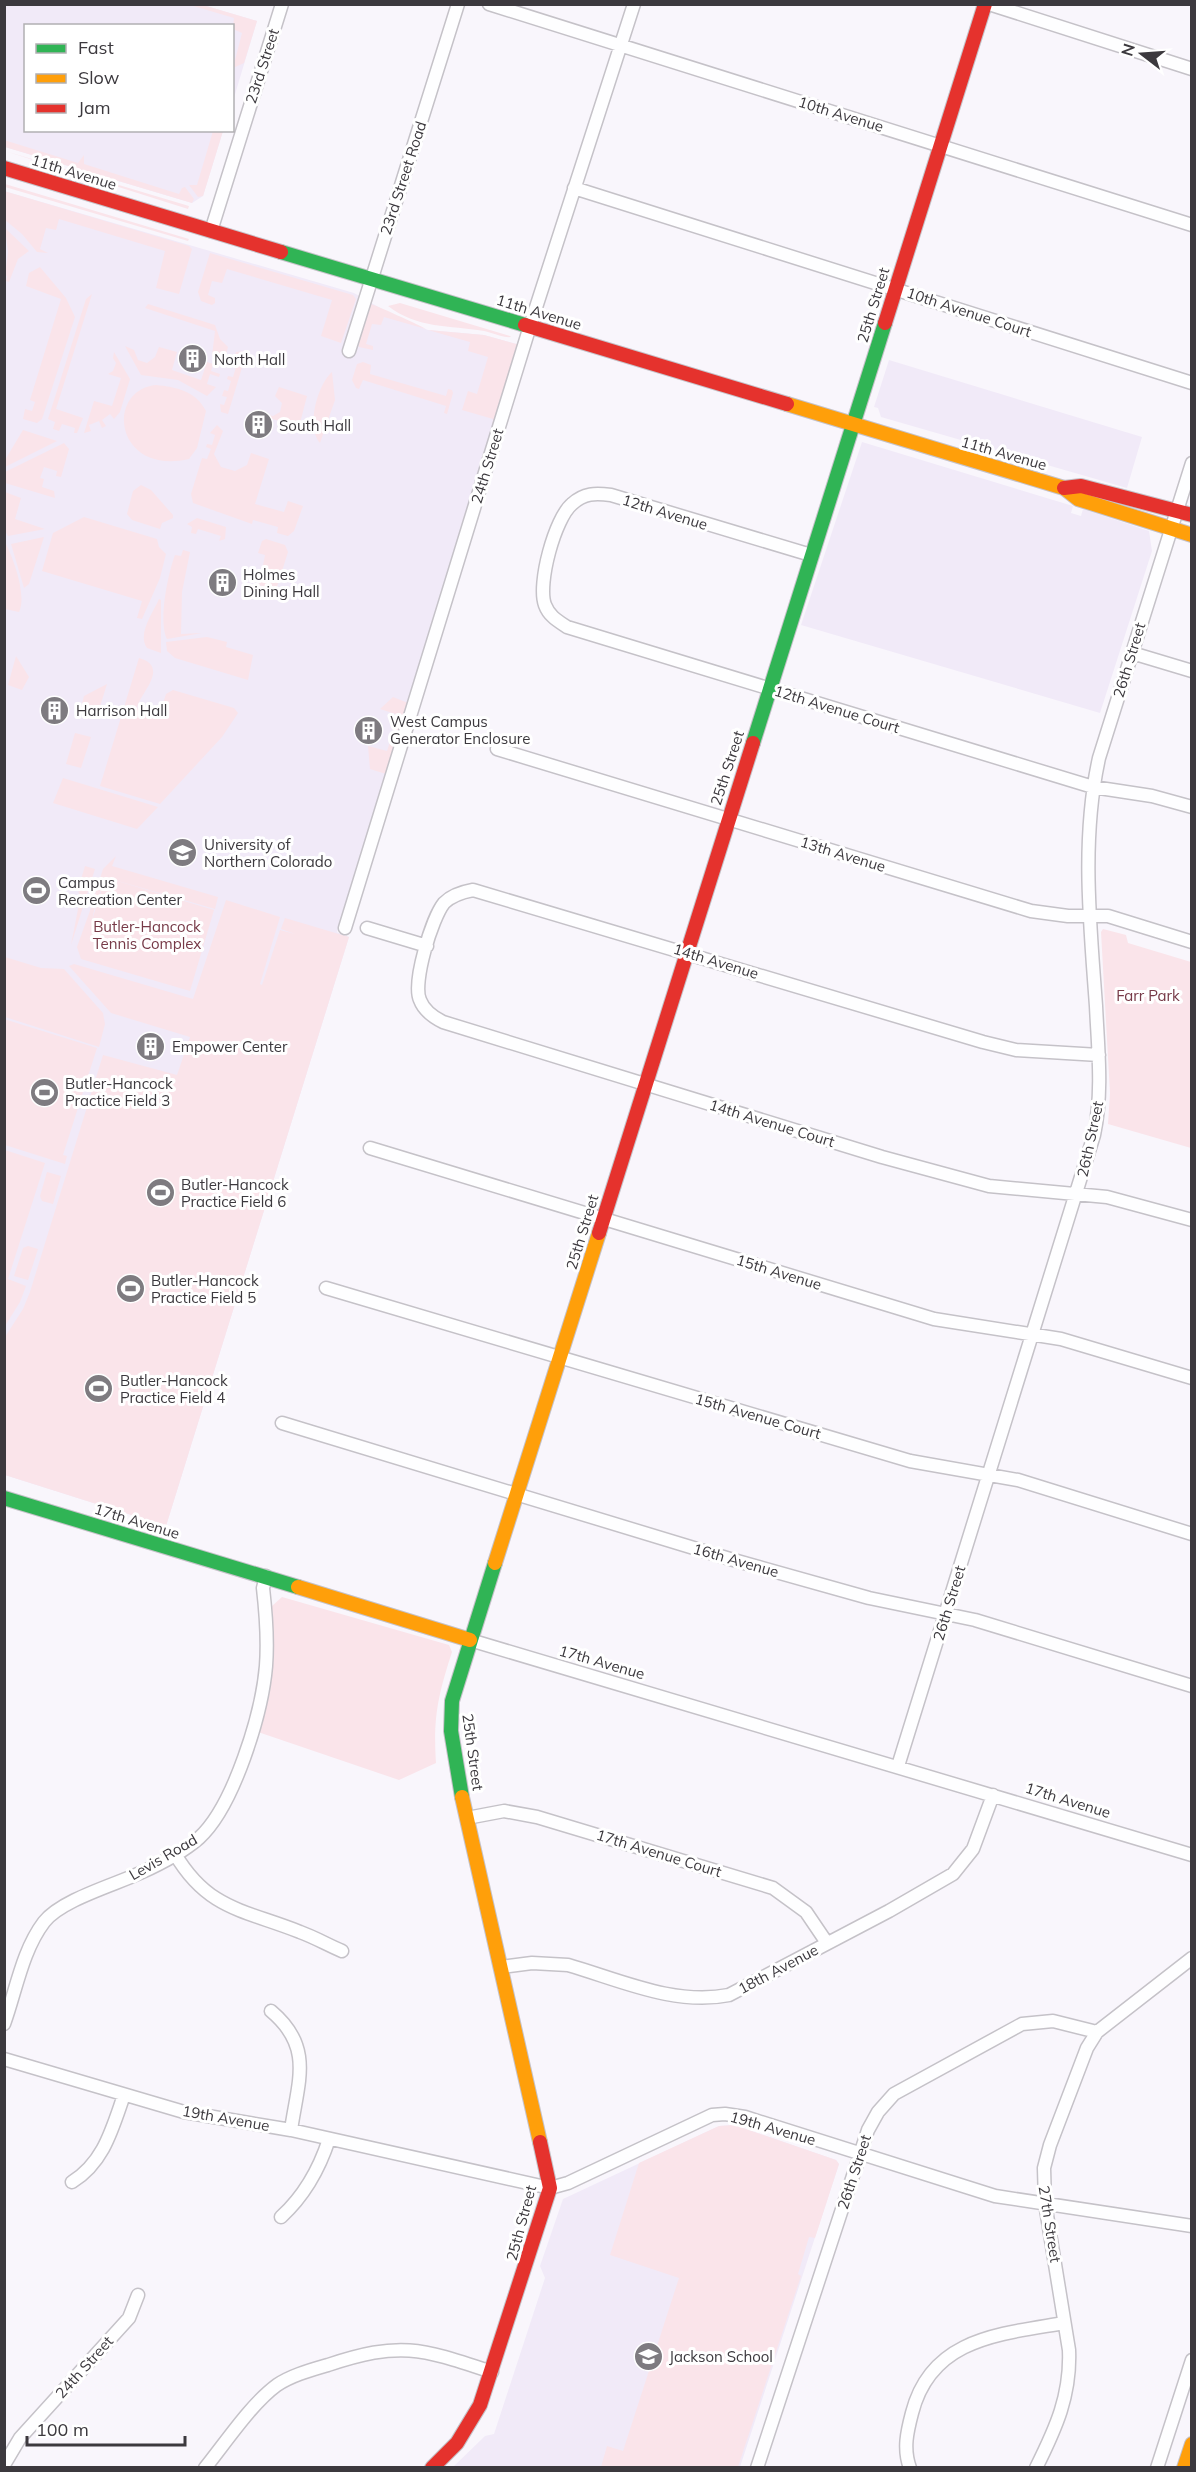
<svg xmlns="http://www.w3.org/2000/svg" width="1196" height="2472" font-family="Mulish,sans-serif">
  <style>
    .built { fill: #f1eaf8 }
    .green { fill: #fae4ea }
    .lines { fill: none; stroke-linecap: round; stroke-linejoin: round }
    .street-casing { stroke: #c5c2c8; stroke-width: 15 }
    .fast-casing { stroke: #c5c2c8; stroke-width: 16 }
    .slow-casing { stroke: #c5c2c8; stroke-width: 16 }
    .jam-casing { stroke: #c5c2c8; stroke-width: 16 }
    .street { stroke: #fefeff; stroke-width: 12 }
    .fast { stroke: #30b455; stroke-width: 14 }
    .slow { stroke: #ff9f0a; stroke-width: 14 }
    .jam { stroke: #e5322d; stroke-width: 14 }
    .labels { text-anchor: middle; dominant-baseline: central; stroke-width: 6; stroke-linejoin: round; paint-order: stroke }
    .street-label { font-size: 15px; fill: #3c393e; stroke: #fff }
    .poi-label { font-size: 15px; fill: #3c393e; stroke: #fff; text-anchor: start }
    .park-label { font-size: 15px; fill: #763947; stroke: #fff }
  </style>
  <rect width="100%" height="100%" fill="#f9f6fc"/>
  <path class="built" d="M 4,5 L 203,5 L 257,21 L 233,101 L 232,26 L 26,26 L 26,130 L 223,131 L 203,196 L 192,203 L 5,147 Z
    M 4,191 L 354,293 L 396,317 L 428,330 L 484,335 L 520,345 L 337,932 L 349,937 L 166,1526 L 5,1475 Z
    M 889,360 L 1142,437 L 1127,488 L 881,417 L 878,408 L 874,407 Z
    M 862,442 L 1073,506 L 1071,513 L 1081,516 L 1083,509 L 1149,531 L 1152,551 L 1100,713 L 801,625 Z
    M 734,2125 L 836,2160 L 839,2164 L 740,2467 L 452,2468 L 485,2436 L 494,2434 L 545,2278 L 540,2266 L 563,2199 L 719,2126 Z"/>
  <path class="green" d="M 190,5 L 203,5 L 257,21 L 244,63 L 233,68 L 242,33 L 233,29 L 234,18 Z
    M 213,131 L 223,131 L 203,196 L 198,197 L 189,185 L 197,185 Z
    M 4,140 L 78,163 L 84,155 L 84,164 L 179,194 L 182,188 L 185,187 L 194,199 L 192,203 L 5,147 Z
    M 5,151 L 189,206 L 188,209 Z
    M 5,184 L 189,239 L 188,241 L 5,187 Z
    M 4,191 L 189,246 L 192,249 L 179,294 L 156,288 L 165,251 L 59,219 L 56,230 L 46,228 L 40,249 L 48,253 L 37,252 L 22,234 L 5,220 Z
    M 5,228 L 29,251 L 18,259 L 9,282 L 6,281 L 7,276 L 5,275 L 8,252 Z
    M 210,253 L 353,295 L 356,299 L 341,343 L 321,336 L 332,300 L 227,269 L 222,283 L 212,281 L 208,295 L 215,298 L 215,303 L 212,305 L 201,301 L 198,292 Z
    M 40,267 L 66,298 L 75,317 L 42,419 L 37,423 L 23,419 L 25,409 L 32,411 L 35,402 L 30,400 L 61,299 L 26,286 L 29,273 Z
    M 92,294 L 56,409 L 83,418 L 77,433 L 74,433 L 75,428 L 62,424 L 59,431 L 53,429 L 55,422 L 48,419 L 86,299 Z
    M 400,303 L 510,336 L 511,337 C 504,338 493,333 484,331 C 449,325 418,329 388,306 Z
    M 148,304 L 215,325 L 220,339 L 228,347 L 225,359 L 212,356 L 215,331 L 145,308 Z
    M 370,304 C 374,304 421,326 426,329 L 384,317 L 381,325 L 372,324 L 366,344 L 373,346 L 373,350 L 359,347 L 357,342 Z
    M 428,330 L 484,335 L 520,345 L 492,430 L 493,419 L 462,410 L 468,391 L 477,394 L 488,357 L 468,351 L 470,342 Z
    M 125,346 L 134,350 L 138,360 L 147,363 L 155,357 L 159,347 L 177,352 L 172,370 L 201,380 L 207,362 L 213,364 L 211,371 L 220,374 L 219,377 L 210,374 L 207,384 L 216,387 L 207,396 L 178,380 L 141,375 Z
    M 247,351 L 228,414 L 221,412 L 220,404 L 224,405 L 227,397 L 222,396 L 224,390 L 228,391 L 231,381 L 227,379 L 228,376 L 233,377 L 236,367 L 232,365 L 236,352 Z
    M 114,352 L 130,379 L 120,412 L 114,419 L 110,414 L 102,420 L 106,426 L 102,428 L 99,421 L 89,425 L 91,431 L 84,433 L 94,401 L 112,406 L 121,378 L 108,374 L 113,371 L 116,363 L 113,358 Z
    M 363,362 L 371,365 L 370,374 L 446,396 L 448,389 L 452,390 L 453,393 L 447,414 L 444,413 L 446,406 L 363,380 L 359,389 L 356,388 L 352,380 L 357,364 Z
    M 332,372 L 335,400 L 320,443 C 306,428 317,385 332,372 Z
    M 156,385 C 176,387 196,391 206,411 L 197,448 L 189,459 C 114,476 105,390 156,385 Z
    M 279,387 L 307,396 L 300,423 L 296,426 L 269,418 L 269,415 L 273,416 L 280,412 L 282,403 L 275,396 Z
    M 217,425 L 223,431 L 214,454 L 221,467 L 235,471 L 247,465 L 251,453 L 269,459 L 255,504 L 284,512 L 288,501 L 303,506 L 294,531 L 288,536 L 277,533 L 278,527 L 253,520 L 252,524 L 193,503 L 191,494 L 202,458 L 207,459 L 211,449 L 206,447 L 207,444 L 212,445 L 215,435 L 210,433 Z
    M 23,430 L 57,441 L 5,467 L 5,460 Z
    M 64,443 L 69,449 L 61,477 L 56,476 L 57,471 L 44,467 L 40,478 L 44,479 L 42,487 L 54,491 L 55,498 L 5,483 L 5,472 Z
    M 141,485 L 151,490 L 173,515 L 173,518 L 162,523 L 160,529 L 132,520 L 127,514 L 133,491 Z
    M 5,492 L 21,498 L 15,519 L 45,529 L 8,536 L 5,531 Z
    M 84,517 L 157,539 L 159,547 L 166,554 L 160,578 L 142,619 L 137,618 L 142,601 L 42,571 L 53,533 Z
    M 197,518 L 226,527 L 225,539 L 219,541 L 221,536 L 198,529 L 196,534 L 191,533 L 192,527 L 187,524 Z
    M 44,537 L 29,584 L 24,588 L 11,544 Z
    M 266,539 L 285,545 L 288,552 L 276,590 L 259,585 L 265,555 L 258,553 L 262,541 Z
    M 6,544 C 14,560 27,596 19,612 L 5,609 Z
    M 183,550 L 190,552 L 182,592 L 181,634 L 202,633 L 167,639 C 158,622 168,573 175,555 L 181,556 Z
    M 159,599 L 161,600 L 161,653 L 147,648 C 137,634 153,613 159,599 Z
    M 207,637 L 227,642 L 226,647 L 253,655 L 248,680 L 175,658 L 167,651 L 166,642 Z
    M 16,656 L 29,677 L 22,690 L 8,685 Z
    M 139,658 C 171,667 139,694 137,708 L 159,715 L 166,694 L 173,690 L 234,708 L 238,713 L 222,737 L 160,804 L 100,786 Z
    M 107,684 L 98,713 L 81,708 L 84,696 Z
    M 393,697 L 408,703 L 386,774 L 370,769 L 368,746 L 387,751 L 399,715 L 380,709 Z
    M 75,733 L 91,737 L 81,768 L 66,764 Z
    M 63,778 L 158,807 L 137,829 L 53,803 Z
    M 116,856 L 112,866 L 218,897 L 215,909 L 104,877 L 214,910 L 190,991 L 81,959 L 77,947 L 92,905 L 95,906 L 92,920 L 104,882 L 97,901 L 93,900 L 103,869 Z
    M 85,866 L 95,869 L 71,945 L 80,899 L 78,889 Z
    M 226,900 L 280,917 L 260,984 L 262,985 L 280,930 L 295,934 L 281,929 L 285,918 L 349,937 L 166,1526 L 5,1475 L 5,1337 L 23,1309 L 30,1292 L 103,1055 L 177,1075 L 190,1037 L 111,1013 L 69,966 L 74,964 L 193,999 Z
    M 1103,929 L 1126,935 L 1128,943 L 1191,962 L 1191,1148 L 1108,1124 L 1110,1093 L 1101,932 Z
    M 5,957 L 41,968 L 64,969 L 103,1013 L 105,1024 L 99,1047 L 5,1017 Z
    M 4,1019 L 97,1048 L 63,1155 L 67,1156 L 65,1164 L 5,1145 Z
    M 5,1150 L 45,1163 L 8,1279 L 26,1286 L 20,1302 L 5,1326 Z
    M 47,1172 L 61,1176 L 53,1204 L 42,1201 L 40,1196 Z
    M 28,1246 L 38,1249 L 28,1280 L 14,1276 L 23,1248 Z
    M 282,1597 L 449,1645 L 452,1652 C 438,1695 433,1718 436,1763 L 399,1780 L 258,1732 C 268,1689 274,1650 272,1606 Z
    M 734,2125 L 836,2160 L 839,2164 L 815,2238 L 809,2237 L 798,2274 L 801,2276 L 738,2467 L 601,2467 L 607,2446 L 623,2451 L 679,2278 L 610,2255 L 639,2163 L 719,2126 Z"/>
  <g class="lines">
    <defs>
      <path id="street" d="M 489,4 L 1192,225
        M 989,4 L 1192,69
        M 574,188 L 1192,383
        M 211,231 L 282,4
        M 349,351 L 458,4
        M 811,555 L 611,495 C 595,493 584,493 572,504 C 555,518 537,584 545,605 C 549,616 558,621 567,627 L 1093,787 L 1152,796 L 1192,807
        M 1132,653 L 1192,671
        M 497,749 L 1031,911 L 1068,916 L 1108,916 L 1192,942
        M 345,928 L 530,326 L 634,4
        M 367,928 L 427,946
        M 1099,1055 L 1016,1050 L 983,1042 L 473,890 C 462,892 452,895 444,903 C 432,918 412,983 420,1000 C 424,1011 433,1017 443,1022 L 882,1157 L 989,1186 L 1107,1197 L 1192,1220
        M 370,1148 L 934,1319 L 1061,1339 L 1192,1378
        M 326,1288 L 910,1461 L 1018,1480 L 1192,1534
        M 282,1423 L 730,1559 L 869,1598 L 975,1620 L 1192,1686
        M 470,1640 L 1192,1855
        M 898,1766 L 1094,1135 C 1103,1092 1098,1049 1096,1006 C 1090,923 1081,840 1099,758 L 1192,463
        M 467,1818 L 504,1811 L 537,1817 L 773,1888 L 806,1912 L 827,1943
        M 175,1854 C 208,1910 245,1910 300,1932 C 314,1937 328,1945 342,1951
        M 501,1967 L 532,1963 L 568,1965 C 620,1980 675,2006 729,1995 L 889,1911 L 953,1874 L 973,1849 L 993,1795
        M 271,2011 C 314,2047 298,2081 291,2130
        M 4,2024 C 16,1991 22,1951 44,1922 C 61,1900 114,1885 140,1873 C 160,1864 183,1852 199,1838 C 234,1806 262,1713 266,1666 C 268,1640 266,1614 263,1588 L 266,1576
        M 4,2059 L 184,2112 L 291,2130 L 550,2188 L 568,2183 L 712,2115 L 725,2114 L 745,2117 L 995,2196 L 1192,2226
        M 72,2182 C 104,2162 112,2129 124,2095
        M 281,2217 C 305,2195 319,2170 329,2139
        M 4,2465 L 20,2438 L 129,2318 L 138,2295
        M 205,2468 C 226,2442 251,2404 277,2385 C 292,2375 311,2370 328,2365 C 401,2341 420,2348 492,2372
        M 757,2468 L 868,2130 L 878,2112 L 894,2094 L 1022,2024 L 1053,2021 L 1097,2032
        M 910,2468 C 903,2449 907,2432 912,2413 C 931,2338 1000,2334 1064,2323
        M 1036,2468 C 1056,2428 1071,2395 1069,2350 L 1045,2203 L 1044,2168 L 1050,2145 L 1087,2048 L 1097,2032 L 1192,1958
        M 1157,2468 L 1192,2360"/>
      <path id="fast" d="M 281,252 L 525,325
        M 753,743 L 885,323
        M 4,1498 L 298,1587
        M 462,1797 L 451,1731 L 452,1701 L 495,1563"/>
      <path id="slow" d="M 787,404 L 1064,488 L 1078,499 L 1192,535
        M 495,1563 L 599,1233
        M 298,1587 L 470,1640
        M 462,1797 L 540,2142
        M 1184,2468 L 1192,2444"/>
      <path id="jam" d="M 4,168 L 281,252
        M 885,323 L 985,4
        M 525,325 L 787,404
        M 1064,488 L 1081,486 L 1192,515
        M 599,1233 L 753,743
        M 432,2468 L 457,2443 L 480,2405 L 550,2188 L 540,2142"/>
    </defs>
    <use href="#street" class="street-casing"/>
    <use href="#fast" class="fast-casing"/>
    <use href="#slow" class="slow-casing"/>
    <use href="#jam" class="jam-casing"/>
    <use href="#street" class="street"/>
    <use href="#fast" class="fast"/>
    <use href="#slow" class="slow"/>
    <use href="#jam" class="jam"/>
  </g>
  <defs>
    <symbol id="building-disc" viewBox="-11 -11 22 22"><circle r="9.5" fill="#7e7b80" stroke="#fff"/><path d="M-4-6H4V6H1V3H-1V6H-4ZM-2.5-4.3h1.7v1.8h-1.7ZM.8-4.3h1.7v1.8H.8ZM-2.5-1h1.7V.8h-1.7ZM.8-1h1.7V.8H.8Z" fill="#fff"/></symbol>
    <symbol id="university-disc" viewBox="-11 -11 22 22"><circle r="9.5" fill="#7e7b80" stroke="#fff"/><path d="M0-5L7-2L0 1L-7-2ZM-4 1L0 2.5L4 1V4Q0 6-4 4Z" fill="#fff"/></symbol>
    <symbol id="stadium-disc" viewBox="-11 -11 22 22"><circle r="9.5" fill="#7e7b80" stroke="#fff"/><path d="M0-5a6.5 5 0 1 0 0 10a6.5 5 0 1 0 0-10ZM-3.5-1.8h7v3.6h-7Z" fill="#fff"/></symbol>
    <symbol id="school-disc" viewBox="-11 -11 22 22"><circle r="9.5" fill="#7e7b80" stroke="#fff"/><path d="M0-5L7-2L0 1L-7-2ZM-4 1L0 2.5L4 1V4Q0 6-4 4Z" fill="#fff"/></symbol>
  </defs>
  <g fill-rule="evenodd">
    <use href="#building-disc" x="176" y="342" width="33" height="33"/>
    <use href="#building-disc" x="242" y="408" width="33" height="33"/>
    <use href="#building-disc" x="206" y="566" width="33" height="33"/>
    <use href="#building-disc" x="38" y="694" width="33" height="33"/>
    <use href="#building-disc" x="352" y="714" width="33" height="33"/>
    <use href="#university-disc" x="166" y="836" width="33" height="33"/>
    <use href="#stadium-disc" x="20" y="874" width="33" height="33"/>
    <use href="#building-disc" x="134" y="1030" width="33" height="33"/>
    <use href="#stadium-disc" x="28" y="1076" width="33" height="33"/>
    <use href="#stadium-disc" x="144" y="1176" width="33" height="33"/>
    <use href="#stadium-disc" x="114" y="1272" width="33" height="33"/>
    <use href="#stadium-disc" x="82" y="1372" width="33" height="33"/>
    <use href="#school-disc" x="632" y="2340" width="33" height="33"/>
  </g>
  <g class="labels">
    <g class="street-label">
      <text transform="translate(262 66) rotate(-72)">23rd Street</text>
      <text transform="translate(841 114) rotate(17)">10th Avenue</text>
      <text transform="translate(74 172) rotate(17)">11th Avenue</text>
      <text transform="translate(403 178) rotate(-72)">23rd Street Road</text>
      <text transform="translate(873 305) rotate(-73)">25th Street</text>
      <text transform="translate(539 312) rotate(17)">11th Avenue</text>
      <text transform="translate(969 312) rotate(18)">10th Avenue Court</text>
      <text transform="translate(1004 453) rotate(16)">11th Avenue</text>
      <text transform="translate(487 466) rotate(-73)">24th Street</text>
      <text transform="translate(665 512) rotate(17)">12th Avenue</text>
      <text transform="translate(1129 660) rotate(-73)">26th Street</text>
      <text transform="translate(837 709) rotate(17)">12th Avenue Court</text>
      <text transform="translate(727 768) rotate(-72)">25th Street</text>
      <text transform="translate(843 854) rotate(17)">13th Avenue</text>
      <text transform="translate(716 961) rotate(17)">14th Avenue</text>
      <text transform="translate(772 1123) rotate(17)">14th Avenue Court</text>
      <text transform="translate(1090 1139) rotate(-78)">26th Street</text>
      <text transform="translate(582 1232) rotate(-73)">25th Street</text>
      <text transform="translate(779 1272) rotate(17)">15th Avenue</text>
      <text transform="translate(758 1416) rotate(16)">15th Avenue Court</text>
      <text transform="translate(137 1521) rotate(17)">17th Avenue</text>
      <text transform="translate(736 1560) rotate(16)">16th Avenue</text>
      <text transform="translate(949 1603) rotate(-73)">26th Street</text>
      <text transform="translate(602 1662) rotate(16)">17th Avenue</text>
      <text transform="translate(473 1752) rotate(82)">25th Street</text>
      <text transform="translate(1068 1800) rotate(17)">17th Avenue</text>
      <text transform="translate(659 1853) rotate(17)">17th Avenue Court</text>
      <text transform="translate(163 1857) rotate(-30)">Levis Road</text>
      <text transform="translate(778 1969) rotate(-28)">18th Avenue</text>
      <text transform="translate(226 2118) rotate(10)">19th Avenue</text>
      <text transform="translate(773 2128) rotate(16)">19th Avenue</text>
      <text transform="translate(854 2172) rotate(-72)">26th Street</text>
      <text transform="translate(521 2223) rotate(-75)">25th Street</text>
      <text transform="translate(1050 2224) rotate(81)">27th Street</text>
      <text transform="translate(84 2367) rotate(-48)">24th Street</text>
    </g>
    <g class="poi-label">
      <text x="214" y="359">North Hall</text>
      <text x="279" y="425">South Hall</text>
      <text x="243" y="574">Holmes<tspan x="243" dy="17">Dining Hall</tspan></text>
      <text x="76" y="710">Harrison Hall</text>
      <text x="390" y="721">West Campus<tspan x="390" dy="17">Generator Enclosure</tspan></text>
      <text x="204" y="844">University of<tspan x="204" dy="17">Northern Colorado</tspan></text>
      <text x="58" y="882">Campus<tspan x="58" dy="17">Recreation Center</tspan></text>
      <text x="172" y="1046">Empower Center</text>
      <text x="65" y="1083">Butler-Hancock<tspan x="65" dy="17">Practice Field 3</tspan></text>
      <text x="181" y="1184">Butler-Hancock<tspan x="181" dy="17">Practice Field 6</tspan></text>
      <text x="151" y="1280">Butler-Hancock<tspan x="151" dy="17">Practice Field 5</tspan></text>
      <text x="120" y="1380">Butler-Hancock<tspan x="120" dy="17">Practice Field 4</tspan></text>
      <text x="669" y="2356">Jackson School</text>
    </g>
    <g class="park-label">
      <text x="147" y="926">Butler-Hancock<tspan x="147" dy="17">Tennis Complex</tspan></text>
      <text x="1148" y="995">Farr Park</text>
    </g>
  </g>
  <rect width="1196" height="2472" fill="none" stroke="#3c393e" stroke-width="12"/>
  <rect x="24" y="24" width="210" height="108" fill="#ffffff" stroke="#b1b0b2" stroke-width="1.5"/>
  <rect x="36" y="44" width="30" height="9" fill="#30b455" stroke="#b1b0b2" stroke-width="1.5"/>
  <text x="78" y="54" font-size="18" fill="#3c393e">Fast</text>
  <rect x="36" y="74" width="30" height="9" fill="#ff9f0a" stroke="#b1b0b2" stroke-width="1.5"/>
  <text x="78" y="84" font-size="18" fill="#3c393e">Slow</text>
  <rect x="36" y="104" width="30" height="9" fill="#e5322d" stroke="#b1b0b2" stroke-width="1.5"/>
  <text x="78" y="114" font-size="18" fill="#3c393e">Jam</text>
  <g transform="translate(1142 54) rotate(287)" stroke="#ffffff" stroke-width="4.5" paint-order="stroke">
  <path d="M0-4.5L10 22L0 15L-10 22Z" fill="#3c393e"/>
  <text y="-9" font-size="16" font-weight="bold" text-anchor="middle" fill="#3c393e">N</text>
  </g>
  <path d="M27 2436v9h158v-9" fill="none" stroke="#3c393e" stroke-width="3"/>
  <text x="36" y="2436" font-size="18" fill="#3c393e" stroke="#ffffff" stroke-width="4.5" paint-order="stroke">100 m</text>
</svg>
